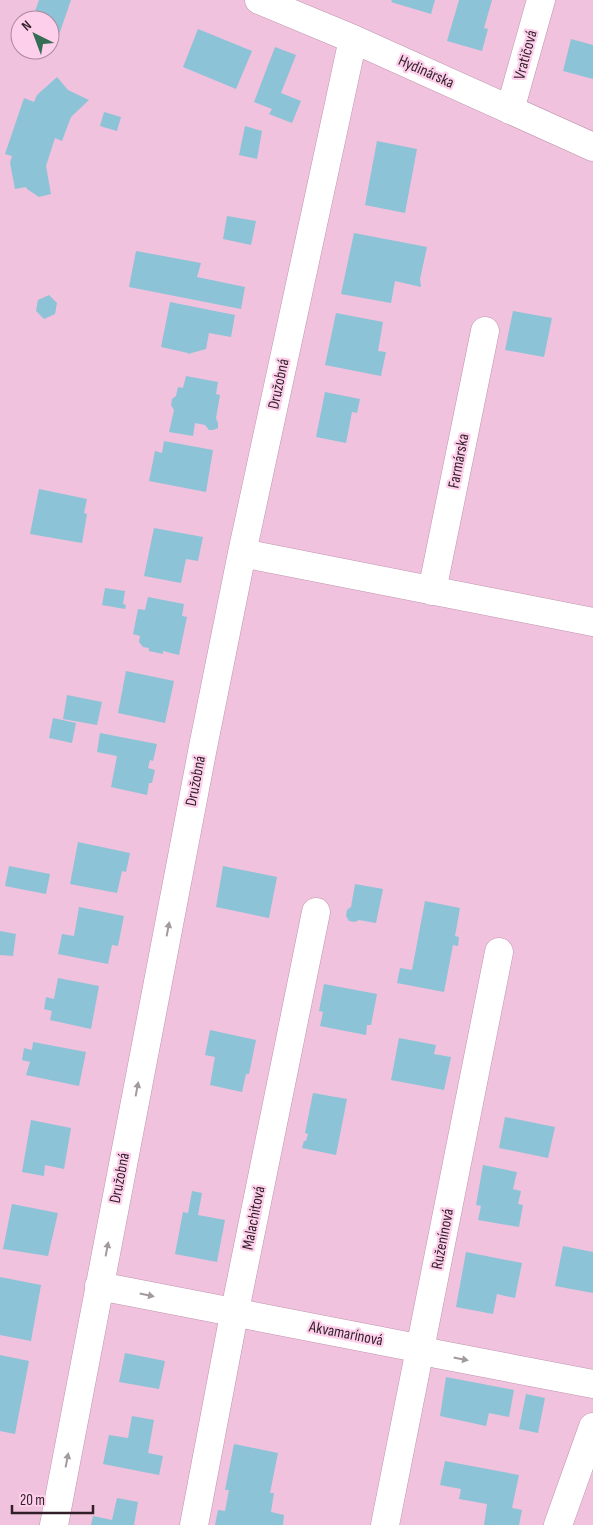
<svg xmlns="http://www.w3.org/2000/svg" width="593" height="1525" font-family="'Sofia Sans Condensed',sans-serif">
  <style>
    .building { fill: #8cc3d7 }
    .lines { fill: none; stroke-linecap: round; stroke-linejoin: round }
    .street-casing { stroke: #c094ae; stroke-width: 29 }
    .street { stroke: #fff; stroke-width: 28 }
    .oneway { fill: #a29a9f }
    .labels { text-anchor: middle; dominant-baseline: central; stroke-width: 4.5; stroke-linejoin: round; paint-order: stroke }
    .street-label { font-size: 16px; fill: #301f29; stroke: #fecfea }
  </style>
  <rect width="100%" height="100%" fill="#f0c2dd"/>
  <path class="building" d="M 39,0 L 71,0 L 53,52 L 50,51 L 50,20 L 32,20 Z
    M 392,0 L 435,0 L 431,14 L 391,2 Z
    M 459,0 L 492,0 L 484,28 L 488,29 L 482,51 L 447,41 Z
    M 198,29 L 252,51 L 236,89 L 183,67 Z
    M 571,39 L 593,45 L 593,79 L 563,71 Z
    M 275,47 L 296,55 L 281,93 L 301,101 L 292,123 L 269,114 L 272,109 L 254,102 Z
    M 57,77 L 68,90 L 89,100 L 71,117 L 62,141 L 55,138 L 46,166 L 51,194 L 39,197 L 27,189 L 26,187 L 15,189 L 10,163 L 12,156 L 5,154 L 24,98 L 34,102 L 37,95 Z
    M 104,112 L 121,117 L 117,131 L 100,126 Z
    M 245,126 L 262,131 L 257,159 L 239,155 Z
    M 377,141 L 417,149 L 405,213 L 365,205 Z
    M 227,216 L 256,221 L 251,245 L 223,239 Z
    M 354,233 L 427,247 L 420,279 L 421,287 L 395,281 L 391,303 L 341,294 Z
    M 136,251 L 201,263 L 197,277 L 245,287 L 241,309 L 129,287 Z
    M 49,295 L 57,303 L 55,314 L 44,319 L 36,311 L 38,300 Z
    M 170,302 L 235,315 L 231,337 L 209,333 L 206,349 L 188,354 L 188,353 L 161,347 Z
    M 513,311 L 552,318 L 544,357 L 505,350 Z
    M 336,313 L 383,322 L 378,351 L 386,352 L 381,376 L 325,365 Z
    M 186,376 L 218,382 L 216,394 L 220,395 L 216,418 L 218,423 L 218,428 L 213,430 L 209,430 L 205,425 L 195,423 L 193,436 L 169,432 L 174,410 L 171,405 L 172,399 L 176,396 L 178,387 L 183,388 Z
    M 325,392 L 360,399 L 357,413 L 352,412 L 346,443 L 316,437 Z
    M 164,441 L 213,450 L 206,492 L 149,481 L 155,451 L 162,453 Z
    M 39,489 L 87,499 L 84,513 L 87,514 L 82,543 L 30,534 Z
    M 154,528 L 203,537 L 198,561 L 186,559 L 181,583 L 144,576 Z
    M 105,588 L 125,591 L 123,604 L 126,605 L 125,609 L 102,605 Z
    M 148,597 L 184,604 L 182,616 L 187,617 L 179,655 L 163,651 L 163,654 L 149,651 L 149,648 L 143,647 L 139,642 L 140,636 L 133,634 L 138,609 L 145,610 Z
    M 126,671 L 174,681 L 165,723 L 118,713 Z
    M 67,695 L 102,702 L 97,725 L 63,719 Z
    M 53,718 L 76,723 L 72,743 L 49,738 Z
    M 100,733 L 157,744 L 153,761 L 150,760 L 148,768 L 155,770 L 152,783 L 149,783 L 147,795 L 111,787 L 117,756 L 97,752 Z
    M 78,842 L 130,853 L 126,872 L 122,871 L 117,893 L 70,884 Z
    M 9,866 L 50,874 L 46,894 L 5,886 Z
    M 223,866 L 277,877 L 269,918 L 216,907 Z
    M 355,884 L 383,889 L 376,923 L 359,920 L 355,922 L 349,921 L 346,916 L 347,910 L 351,907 Z
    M 425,901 L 460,908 L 455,936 L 459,937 L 458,946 L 453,945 L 444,992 L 397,983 L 400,968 L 412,970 Z
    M 79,907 L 124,916 L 118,946 L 112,945 L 108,964 L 58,954 L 62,934 L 74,936 Z
    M 0,931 L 16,934 L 13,956 L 0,955 Z
    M 58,978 L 99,986 L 91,1029 L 50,1020 L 52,1011 L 44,1009 L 46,997 L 54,999 Z
    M 324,984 L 377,994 L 371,1025 L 367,1025 L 366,1035 L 320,1026 L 323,1012 L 319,1011 Z
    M 210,1030 L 256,1040 L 249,1074 L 246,1074 L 242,1092 L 210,1085 L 215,1057 L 205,1055 Z
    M 399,1038 L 436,1045 L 434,1054 L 451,1057 L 444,1090 L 391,1080 Z
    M 33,1042 L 86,1052 L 79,1086 L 26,1075 L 30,1062 L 22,1060 L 24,1048 L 32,1050 Z
    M 313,1093 L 347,1099 L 336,1155 L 302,1148 L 304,1141 L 306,1141 L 308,1134 L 305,1133 Z
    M 505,1117 L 555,1127 L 548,1158 L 499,1148 Z
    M 31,1120 L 71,1128 L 64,1169 L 45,1165 L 44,1176 L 22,1172 Z
    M 483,1165 L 517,1172 L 513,1189 L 521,1191 L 518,1204 L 523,1205 L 519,1227 L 478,1220 L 481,1206 L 476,1205 Z
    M 192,1191 L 202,1193 L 198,1215 L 225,1220 L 217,1262 L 175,1254 L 183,1212 L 188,1213 Z
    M 12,1204 L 58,1213 L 48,1256 L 3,1249 Z
    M 563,1246 L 593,1252 L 593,1293 L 555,1286 Z
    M 466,1252 L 522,1263 L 515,1298 L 497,1294 L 493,1314 L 456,1307 Z
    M 0,1277 L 41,1285 L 31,1341 L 0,1335 Z
    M 125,1353 L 165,1361 L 159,1389 L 119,1382 Z
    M 0,1355 L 29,1361 L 15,1434 L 0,1431 Z
    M 446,1377 L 514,1390 L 509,1417 L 489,1413 L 486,1426 L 440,1416 Z
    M 526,1394 L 545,1398 L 538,1433 L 519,1429 Z
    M 132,1416 L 154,1420 L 148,1453 L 163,1456 L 159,1475 L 103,1464 L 109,1435 L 128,1438 Z
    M 234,1444 L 278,1453 L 270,1493 L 274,1493 L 271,1512 L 284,1515 L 283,1525 L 215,1525 L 218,1510 L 225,1511 L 229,1490 L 225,1490 Z
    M 445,1461 L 519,1475 L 512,1508 L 522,1510 L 519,1525 L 484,1525 L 487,1504 L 459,1499 L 461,1489 L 440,1485 Z
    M 117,1498 L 138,1502 L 134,1525 L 91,1525 L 93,1516 L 112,1520 Z"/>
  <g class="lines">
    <defs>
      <path id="street" d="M 259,0 L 353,39 L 593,147
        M 510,110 L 541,0
        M 242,553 L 593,622
        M 432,591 L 485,331
        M 99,1286 L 407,1346 L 437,1354 L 593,1384
        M 54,1525 L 203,747 L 242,553 L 353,39
        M 194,1525 L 232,1325 L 316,912
        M 385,1525 L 499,952
        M 558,1525 L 593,1427"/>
    </defs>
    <use href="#street" class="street-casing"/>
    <use href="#street" class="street"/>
  </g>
  <defs><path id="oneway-solid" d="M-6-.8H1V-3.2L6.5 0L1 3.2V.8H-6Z" transform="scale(1.25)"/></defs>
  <g class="oneway">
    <use href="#oneway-solid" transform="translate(168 929) rotate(-79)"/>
    <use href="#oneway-solid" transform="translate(137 1089) rotate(-79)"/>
    <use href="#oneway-solid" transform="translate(107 1249) rotate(-79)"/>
    <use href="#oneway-solid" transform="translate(147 1295) rotate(12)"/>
    <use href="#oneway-solid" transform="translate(461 1359) rotate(11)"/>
    <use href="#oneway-solid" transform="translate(67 1460) rotate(-79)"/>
  </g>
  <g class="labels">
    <g class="street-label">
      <text transform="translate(526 55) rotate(-75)">Vratičová</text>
      <text transform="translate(426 72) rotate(24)">Hydinárska</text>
      <text transform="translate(279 384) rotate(-78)">Družobná</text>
      <text transform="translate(459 461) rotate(-79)">Farmárska</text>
      <text transform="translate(196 781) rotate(-79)">Družobná</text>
      <text transform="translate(120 1178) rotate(-79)">Družobná</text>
      <text transform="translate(254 1218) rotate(-79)">Malachitová</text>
      <text transform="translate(443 1239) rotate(-79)">Ruženínová</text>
      <text transform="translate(346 1334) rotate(11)">Akvamarínová</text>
    </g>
  </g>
  <g transform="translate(35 35) rotate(318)"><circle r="24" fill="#fecfea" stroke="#ac899d"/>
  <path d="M0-4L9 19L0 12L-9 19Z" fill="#366d55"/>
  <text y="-8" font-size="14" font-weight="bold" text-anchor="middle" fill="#301f29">N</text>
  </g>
  <path d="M12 1505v8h81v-8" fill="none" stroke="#301f29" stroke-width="2.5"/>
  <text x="20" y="1505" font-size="15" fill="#301f29" stroke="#fecfea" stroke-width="4" paint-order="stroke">20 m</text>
</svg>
